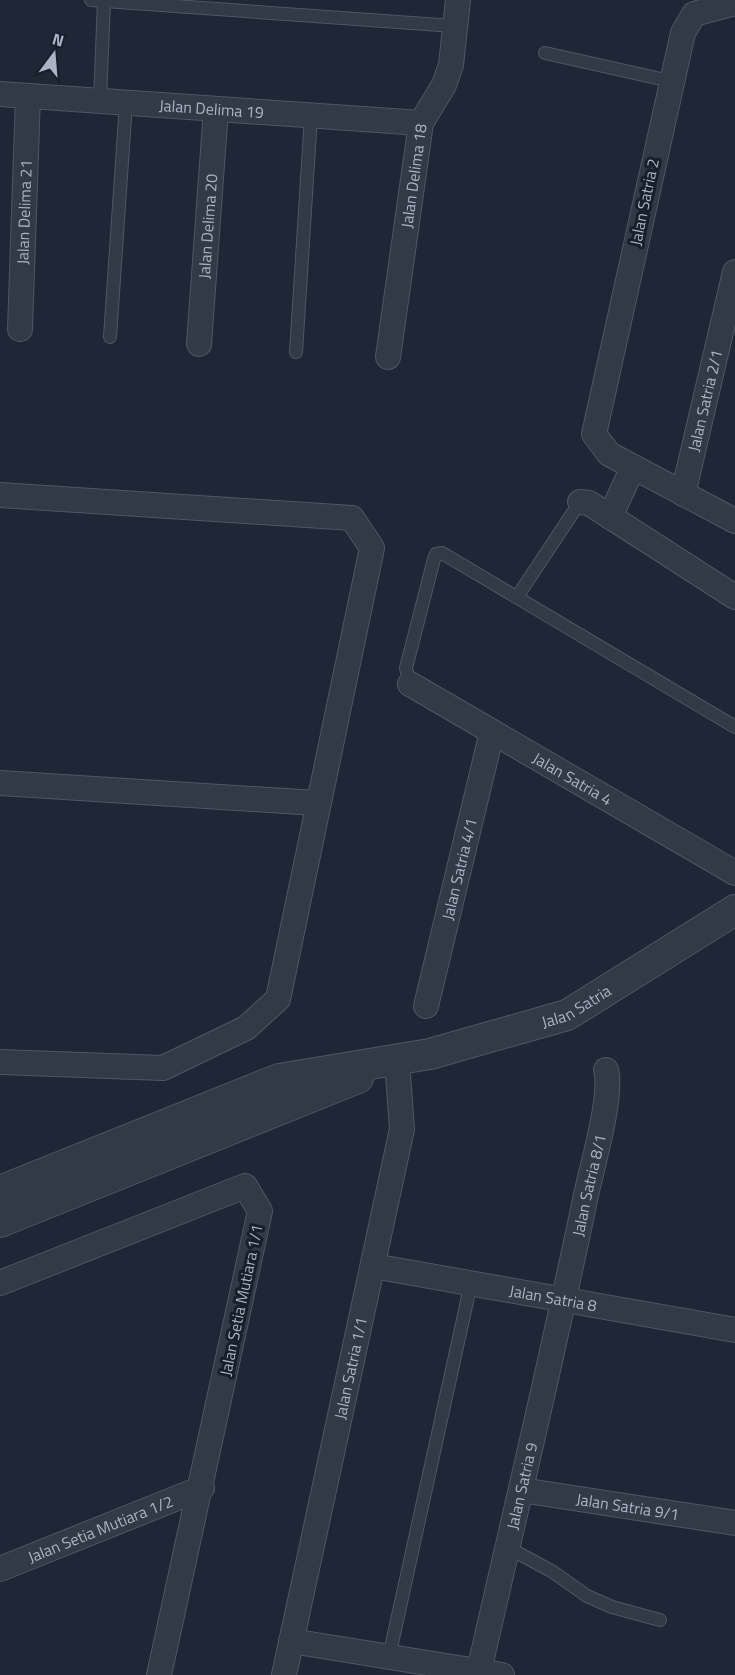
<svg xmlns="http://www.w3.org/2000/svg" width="735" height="1675" font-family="'Titillium Web',sans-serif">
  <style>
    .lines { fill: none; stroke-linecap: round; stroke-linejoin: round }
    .service-casing { stroke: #505666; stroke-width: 14 }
    .minor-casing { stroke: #505666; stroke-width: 26 }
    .tertiary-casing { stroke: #505666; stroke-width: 32 }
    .service { stroke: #323947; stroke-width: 12 }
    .minor { stroke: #323947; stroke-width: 24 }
    .tertiary { stroke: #323947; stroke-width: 30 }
    .labels { text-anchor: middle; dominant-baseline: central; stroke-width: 6; stroke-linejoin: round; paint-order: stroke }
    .street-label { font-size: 16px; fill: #acb3c5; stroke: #181e2c }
  </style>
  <rect width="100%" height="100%" fill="#1f2737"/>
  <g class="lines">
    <defs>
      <path id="service" d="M 91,0 L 454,26
        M 545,53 L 670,81
        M 100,101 L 104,0
        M 110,337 L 126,103
        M 296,352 L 311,116
        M 517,597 L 580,502
        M 410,684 L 406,668 L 434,559 L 436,554 L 442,553 L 735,727
        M 507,1547 L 553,1572 L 587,1596 L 612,1607 L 660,1620
        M 389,1657 L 471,1283"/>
      <g id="minor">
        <path d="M 735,3 L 694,14 L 683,33 L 594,434 L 609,454 L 735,521"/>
        <path id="s1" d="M 0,94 L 421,123"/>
        <path id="s2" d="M 20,329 L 28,96"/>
        <path id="s3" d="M 199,344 L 216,109"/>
        <path id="s4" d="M 388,357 L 421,123 L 444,85 L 451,65 L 458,0"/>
        <path id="s5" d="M 683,494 L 735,272"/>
        <path d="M 0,495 L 352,518 L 372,548 L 278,999 L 246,1028 L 163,1068 L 0,1062"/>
        <path d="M 580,502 L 589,503 L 735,597"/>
        <path d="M 610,517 L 633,467"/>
        <path id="s6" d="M 410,684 L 735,873"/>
        <path d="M 0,783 L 317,803"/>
        <path id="s7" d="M 426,1006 L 492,732"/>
        <path id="s8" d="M 373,1266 L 735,1330"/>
        <path d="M 0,1283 L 245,1186 L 260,1211 L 159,1675"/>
        <path id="s9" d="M 521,1490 L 735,1523"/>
        <path id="s10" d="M 0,1569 L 202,1488"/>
        <path d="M 291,1641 L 502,1675"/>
        <path id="s11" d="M 479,1671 C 515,1513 553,1355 586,1195 C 592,1167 613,1095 606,1070"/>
        <path id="s12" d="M 284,1675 L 402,1129 L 397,1061"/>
      </g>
      <g id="tertiary">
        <path id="s13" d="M 0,1191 L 279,1079 L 430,1054 L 567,1015 L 735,910"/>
        <path d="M 0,1222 L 358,1078"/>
      </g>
    </defs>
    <use href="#service" class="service-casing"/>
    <use href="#minor" class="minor-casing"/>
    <use href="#tertiary" class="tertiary-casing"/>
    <use href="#service" class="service"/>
    <use href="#minor" class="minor"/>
    <use href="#tertiary" class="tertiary"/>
  </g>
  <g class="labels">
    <g class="street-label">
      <text stroke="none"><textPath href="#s1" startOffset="212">Jalan Delima 19</textPath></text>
      <text stroke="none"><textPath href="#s4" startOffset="183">Jalan Delima 18</textPath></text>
      <text transform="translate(644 202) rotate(-78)">Jalan Satria 2</text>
      <text stroke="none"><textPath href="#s2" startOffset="117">Jalan Delima 21</textPath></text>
      <text stroke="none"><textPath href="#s3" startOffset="118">Jalan Delima 20</textPath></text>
      <text stroke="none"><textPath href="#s5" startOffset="96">Jalan Satria 2/1</textPath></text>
      <text stroke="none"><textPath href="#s6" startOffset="188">Jalan Satria 4</textPath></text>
      <text stroke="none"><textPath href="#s7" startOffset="141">Jalan Satria 4/1</textPath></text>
      <text stroke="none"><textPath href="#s13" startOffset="608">Jalan Satria</textPath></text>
      <text stroke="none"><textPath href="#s11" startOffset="498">Jalan Satria 8/1</textPath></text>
      <text stroke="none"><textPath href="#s8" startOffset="183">Jalan Satria 8</textPath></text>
      <text transform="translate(241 1300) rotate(-78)">Jalan Setia Mutiara 1/1</text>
      <text stroke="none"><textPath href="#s12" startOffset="314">Jalan Satria 1/1</textPath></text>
      <text stroke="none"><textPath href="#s11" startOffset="190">Jalan Satria 9</textPath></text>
      <text stroke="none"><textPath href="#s9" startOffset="108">Jalan Satria 9/1</textPath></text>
      <text stroke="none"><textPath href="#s10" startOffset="108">Jalan Setia Mutiara 1/2</textPath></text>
    </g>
  </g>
  <g transform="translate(54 54) rotate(16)" stroke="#181e2c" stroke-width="4.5" paint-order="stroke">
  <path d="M0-4.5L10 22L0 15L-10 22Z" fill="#acb3c5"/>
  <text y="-9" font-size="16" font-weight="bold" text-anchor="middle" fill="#acb3c5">N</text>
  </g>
</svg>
